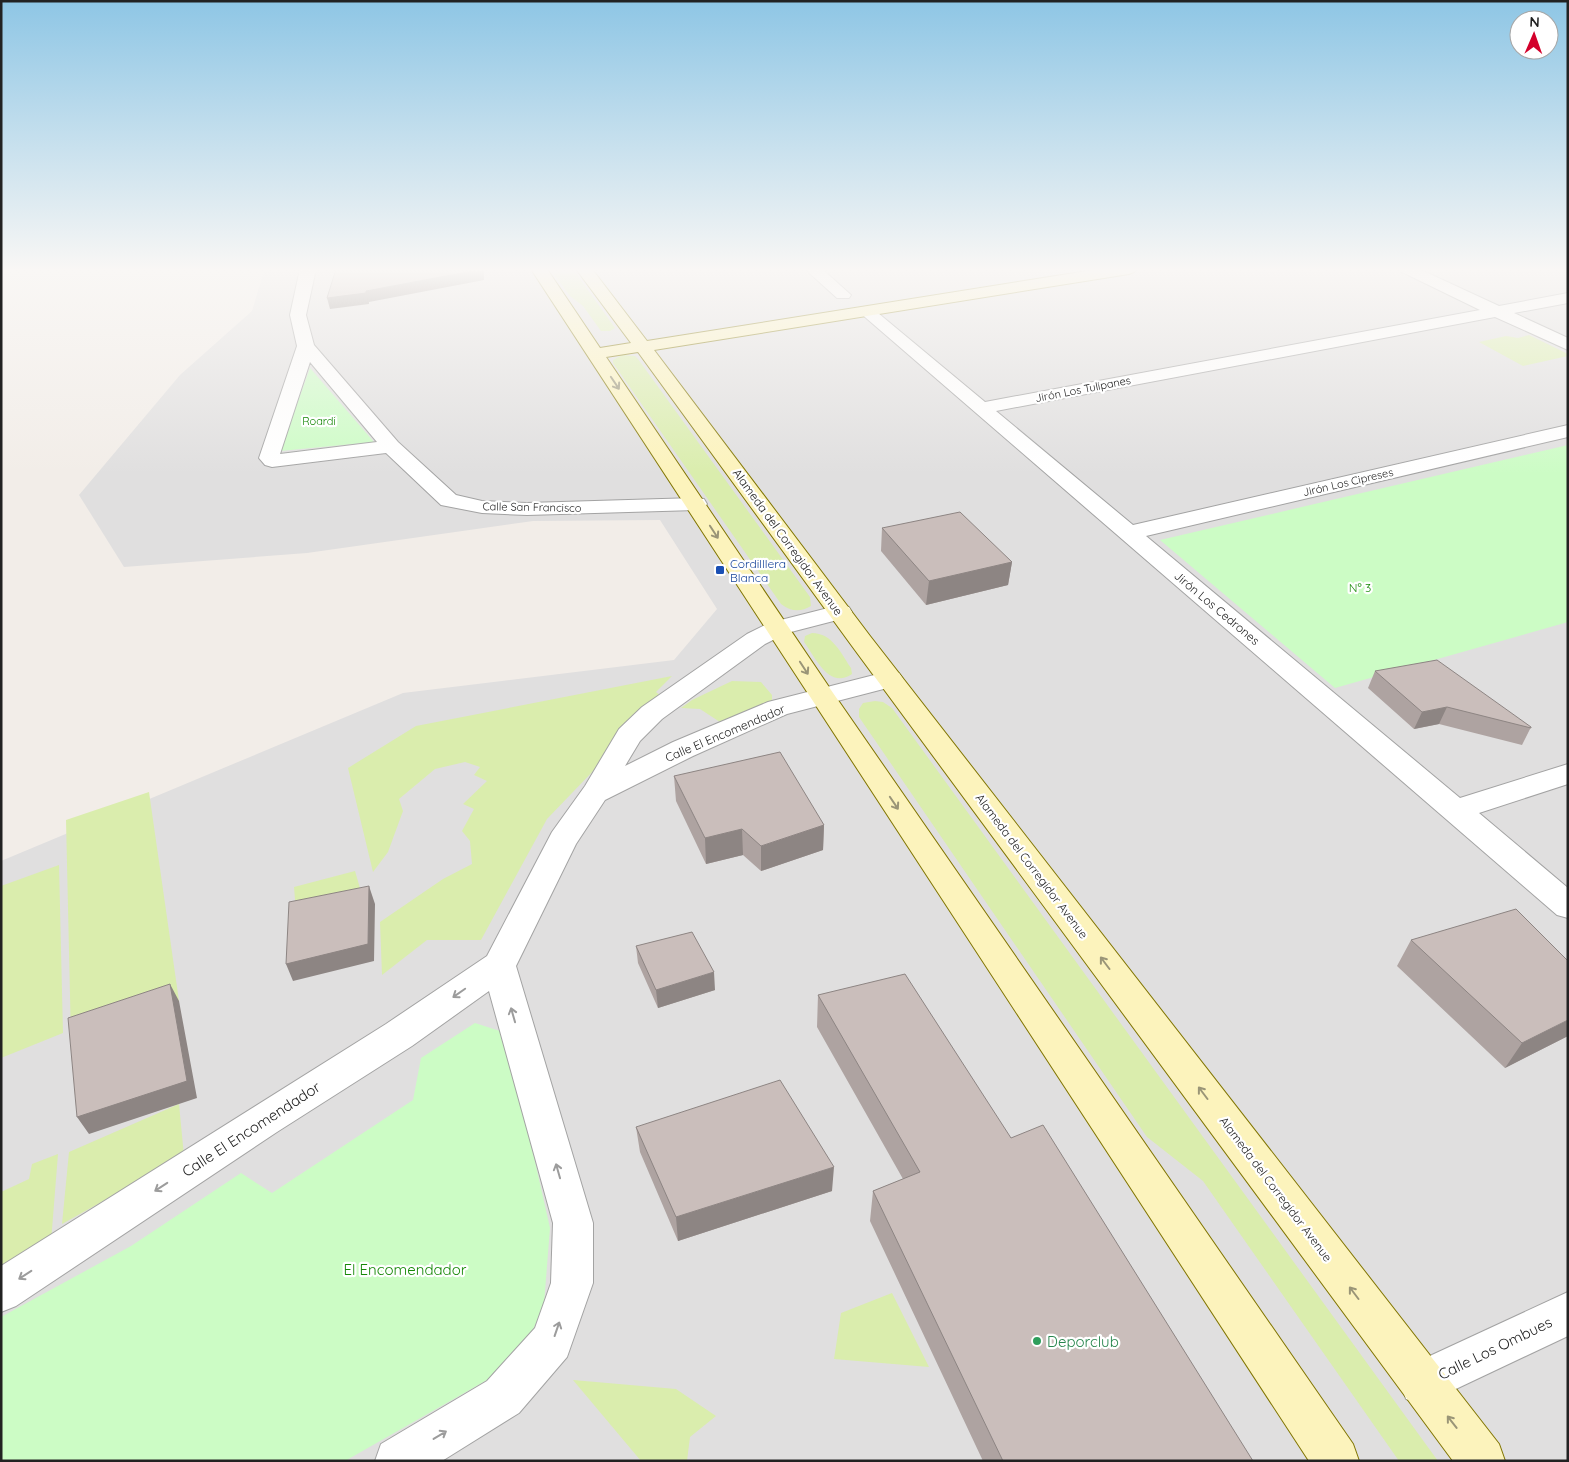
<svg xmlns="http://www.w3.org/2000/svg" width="1569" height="1462" font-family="Quicksand,sans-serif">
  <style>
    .residential { fill: #e0dfdf }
    .grass { fill: #daedad }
    .park { fill: #ccfcc5 }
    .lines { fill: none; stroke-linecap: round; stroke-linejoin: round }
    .street-casing { stroke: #a3a3a3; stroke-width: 2 }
    .secondary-casing { stroke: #817500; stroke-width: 2 }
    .street { fill: #fff; fill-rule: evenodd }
    .secondary { fill: #fcf3bc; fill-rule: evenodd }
    .wall { fill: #aea3a1 }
    .shaded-wall { fill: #8d8583 }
    .building { fill: #cabebb; stroke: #8d8583 }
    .oneway { stroke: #9a9577 }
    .oneway2 { stroke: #9c9c9c }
    .transit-dot { fill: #1a4fb4; stroke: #fff; stroke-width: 2 }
    .leisure-dot { fill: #2e9e5b; stroke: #fff; stroke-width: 2 }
    .labels { text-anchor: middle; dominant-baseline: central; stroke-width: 4.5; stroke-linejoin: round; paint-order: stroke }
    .far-street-label { font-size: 11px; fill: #222; stroke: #fff }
    .far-park-label { font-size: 11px; fill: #168807; stroke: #fff }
    .street-label { font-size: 12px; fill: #222; stroke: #fff }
    .transit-label { font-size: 12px; fill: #164399; stroke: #fff; text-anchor: start }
    .park-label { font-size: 12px; fill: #168807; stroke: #fff }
    .near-street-label { font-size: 15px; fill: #222; stroke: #fff }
    .near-park-label { font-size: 15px; fill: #168807; stroke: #fff }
    .near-leisure-label { font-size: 15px; fill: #27864d; stroke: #fff; text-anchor: start }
  </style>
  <rect width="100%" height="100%" fill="#f2ede8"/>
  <path class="residential" d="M 262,269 L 1568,269 L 1568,1461 L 1,1461 L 1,861 L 403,693 L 674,660 L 717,609 L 660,520 L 533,521 L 307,553 L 124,567 L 79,495 L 180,375 L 252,311 L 264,271 Z"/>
  <path class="grass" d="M 550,269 L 573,269 L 615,328 L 610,331 L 601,331 L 583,306 L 570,296 Z
    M 1529,335 L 1568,354 L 1568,356 L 1523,366 L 1479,342 L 1506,336 L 1518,338 Z
    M 622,355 L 635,356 L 638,359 L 810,597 L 811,606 C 801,612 791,612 781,604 L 613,363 L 613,360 Z
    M 812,633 C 832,633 841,653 851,668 L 852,674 C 829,690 816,658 804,642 L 805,636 Z
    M 672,676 L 656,692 L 667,701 L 647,715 L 547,819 L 481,940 L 427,940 L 382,975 L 380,922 L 443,879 L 472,864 L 470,841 L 462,831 L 474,809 L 463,804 L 487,781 L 474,775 L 480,767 L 465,762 L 435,769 L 399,799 L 403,811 L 388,852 L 373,872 L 348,768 L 416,726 Z
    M 732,681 L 761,682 L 772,695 L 772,705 L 723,724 L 700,709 L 681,708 L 692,700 Z
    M 875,701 L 883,702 L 892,708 L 1438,1461 L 1399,1461 L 1203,1181 L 1147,1137 L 859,717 L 859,709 L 863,703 Z
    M 149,792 L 179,1001 L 71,1039 L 66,820 Z
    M 59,865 L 63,1033 L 1,1058 L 1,886 Z
    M 355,871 L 362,895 L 296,912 L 294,887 Z
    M 179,1104 L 184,1156 L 62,1224 L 69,1152 Z
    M 58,1154 L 51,1242 L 1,1273 L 1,1192 L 29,1179 L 32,1164 Z
    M 892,1293 L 929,1367 L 834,1359 L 841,1313 Z
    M 573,1380 L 676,1389 L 716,1416 L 690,1437 L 687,1461 L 641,1461 Z"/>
  <path class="park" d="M 310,368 L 374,442 L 280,451 Z
    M 1568,445 L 1568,622 L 1335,688 L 1160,540 Z
    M 475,1023 L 506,1033 L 550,1228 L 544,1304 L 530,1337 L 494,1376 L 345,1461 L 1,1461 L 1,1317 L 131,1246 L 241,1173 L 272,1193 L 413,1100 L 421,1058 Z"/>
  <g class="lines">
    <defs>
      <path id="street" d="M 300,269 L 316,269 L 306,315 L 314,345 L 398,442 L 456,495 L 482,501 L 527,503 L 696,498 L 704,499 L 707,504 L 704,509 L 696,510 L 527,515 L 482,513 L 441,505 L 386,453 L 272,467 L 265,465 L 259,458 L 297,346 L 290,315 ZM 310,362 L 377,442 L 280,454 Z
        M 805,269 L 822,269 L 851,295 L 849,298 L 837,298 Z
        M 1399,269 L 1419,269 L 1499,306 L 1568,293 L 1568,303 L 1514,313 L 1568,338 L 1568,350 L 1495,317 L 996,411 L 1133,525 L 1568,425 L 1568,437 L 1146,536 L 1460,798 L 1568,764 L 1568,784 L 1479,813 L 1568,888 L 1568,918 L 1557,915 L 858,311 L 860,308 L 872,308 L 985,402 L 1480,310 L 1402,272 Z
        M 840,605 L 849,607 L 852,612 L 849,617 L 787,633 L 765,644 L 662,719 L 640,741 L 625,766 L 673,742 L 768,702 L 890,671 L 899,673 L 903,679 L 899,685 L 787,714 L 693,756 L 605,800 L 576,844 L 516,966 L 593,1223 L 593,1283 L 567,1357 L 519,1413 L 442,1461 L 375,1461 L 381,1444 L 487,1381 L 535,1328 L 551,1283 L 553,1223 L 489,991 L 412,1046 L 277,1132 L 16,1306 L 1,1312 L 1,1266 L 386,1024 L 487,956 L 552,832 L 585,786 L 619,729 L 642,707 L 747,634 L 769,623 Z
        M 1568,1292 L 1568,1336 L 1422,1405 L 1406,1399 L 1400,1383 L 1406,1367 Z"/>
      <path id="secondary" d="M 531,269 L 547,269 L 600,348 L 631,343 L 576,269 L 592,269 L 647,341 L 1100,269 L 1137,269 L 1134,272 L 1129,274 L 654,350 L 870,636 L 1499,1444 L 1505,1461 L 1453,1461 L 852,646 L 638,352 L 606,357 L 831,690 L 1353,1444 L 1359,1461 L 1309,1461 Z"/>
    </defs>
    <use href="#street" class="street-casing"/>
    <use href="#secondary" class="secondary-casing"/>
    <use href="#street" class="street"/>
    <use href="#secondary" class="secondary"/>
  </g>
  <path class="wall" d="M 882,528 L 1012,562 L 1008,585 L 926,605 L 881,551 Z
    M 1375,671 L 1531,727 L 1522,745 L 1439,724 L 1414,729 L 1368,688 Z
    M 674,776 L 824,825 L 823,850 L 761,871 L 743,855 L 706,864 L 676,801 Z
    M 1411,940 L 1568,1036 L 1505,1068 L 1397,966 Z
    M 636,946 L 715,990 L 658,1008 L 638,963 Z
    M 818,995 L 1011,1138 L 1253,1461 L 983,1461 L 870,1221 L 873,1191 L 903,1179 L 817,1027 Z
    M 636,1127 L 832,1191 L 678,1241 L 640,1152 Z"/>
  <path class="shaded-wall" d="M 484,269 L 484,280 L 369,302 L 369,304 L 330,309 L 327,298 Z
    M 1012,562 L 1008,585 L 926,605 L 929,581 Z
    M 1447,707 L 1439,724 L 1414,729 L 1422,712 Z
    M 824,825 L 823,850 L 761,871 L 761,846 Z
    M 742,829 L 743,855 L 706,864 L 705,838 Z
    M 369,886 L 375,904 L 374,961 L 293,981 L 286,964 Z
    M 714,972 L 715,990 L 658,1008 L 656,990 Z
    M 170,984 L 179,1001 L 197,1098 L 89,1134 L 77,1117 Z
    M 1568,1020 L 1568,1036 L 1505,1068 L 1522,1043 Z
    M 834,1167 L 832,1191 L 678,1241 L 676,1217 Z"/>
  <path class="building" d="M 336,269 L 483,269 L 366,291 L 366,293 L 327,298 Z
    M 960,512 L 1012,562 L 929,581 L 882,528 Z
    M 1437,660 L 1531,727 L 1531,728 L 1447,707 L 1422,712 L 1375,671 Z
    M 780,752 L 824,825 L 761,846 L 742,829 L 705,838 L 674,776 Z
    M 369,886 L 368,944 L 286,964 L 289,902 Z
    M 1516,909 L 1568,961 L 1568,1020 L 1522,1043 L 1411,940 Z
    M 692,932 L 714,972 L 656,990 L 636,946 Z
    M 905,974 L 1011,1138 L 1043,1125 L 1253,1461 L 1003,1461 L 873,1191 L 920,1172 L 818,995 Z
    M 170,984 L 187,1081 L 77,1117 L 68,1018 Z
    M 780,1080 L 834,1167 L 676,1217 L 636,1127 Z"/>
  <defs><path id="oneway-shaft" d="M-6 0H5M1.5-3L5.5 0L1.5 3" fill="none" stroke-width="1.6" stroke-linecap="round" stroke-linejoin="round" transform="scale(1.25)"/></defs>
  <g class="oneway">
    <use href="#oneway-shaft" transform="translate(615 383) rotate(56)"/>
    <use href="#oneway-shaft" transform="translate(714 532) rotate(57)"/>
    <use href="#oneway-shaft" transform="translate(804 668) rotate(57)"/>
    <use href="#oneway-shaft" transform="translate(894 803) rotate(56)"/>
    <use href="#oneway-shaft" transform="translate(1105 963) rotate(-127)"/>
    <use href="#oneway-shaft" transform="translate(1203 1093) rotate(-127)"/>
    <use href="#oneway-shaft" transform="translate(1354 1293) rotate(-127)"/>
    <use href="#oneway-shaft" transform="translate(1452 1422) rotate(-128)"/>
  </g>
  <g class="oneway2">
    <use href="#oneway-shaft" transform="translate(459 993) rotate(145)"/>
    <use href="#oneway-shaft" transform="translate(513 1015) rotate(-106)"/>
    <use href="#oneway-shaft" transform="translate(558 1171) rotate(-106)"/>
    <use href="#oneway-shaft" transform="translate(161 1187) rotate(147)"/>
    <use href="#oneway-shaft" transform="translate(25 1275) rotate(147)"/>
    <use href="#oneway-shaft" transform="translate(557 1329) rotate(-71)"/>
    <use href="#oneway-shaft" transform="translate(440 1435) rotate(-31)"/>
  </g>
  <linearGradient id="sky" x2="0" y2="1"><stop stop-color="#8ec6e5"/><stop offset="0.57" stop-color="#f9f7f5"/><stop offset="1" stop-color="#f9f7f5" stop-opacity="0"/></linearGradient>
  <rect width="1569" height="474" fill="url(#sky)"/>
  <rect class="transit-dot" x="715" y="565" width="10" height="10" rx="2.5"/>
  <circle class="leisure-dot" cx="1037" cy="1341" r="5"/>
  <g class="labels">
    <g class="far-street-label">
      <text transform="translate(1083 389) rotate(-11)">Jirón Los Tulipanes</text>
      <text transform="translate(1348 482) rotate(-13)">Jirón Los Cipreses</text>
      <text transform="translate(532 507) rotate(1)">Calle San Francisco</text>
    </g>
    <g class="far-park-label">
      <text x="319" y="421">Roardi</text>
    </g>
    <g class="street-label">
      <text transform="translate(788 542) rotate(54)">Alameda del Corregidor Avenue</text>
      <text transform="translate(1217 608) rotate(40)">Jirón Los Cedrones</text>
      <text transform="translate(725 733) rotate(-23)">Calle El Encomendador</text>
      <text transform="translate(1032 866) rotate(53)">Alameda del Corregidor Avenue</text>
      <text transform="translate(1276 1189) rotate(53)">Alameda del Corregidor Avenue</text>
    </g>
    <g class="transit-label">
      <text x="730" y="563">Cordilllera<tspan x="730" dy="14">Blanca</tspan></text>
    </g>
    <g class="park-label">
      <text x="1360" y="587">Nº 3</text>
    </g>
    <g class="near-street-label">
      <text transform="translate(251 1129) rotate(-33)">Calle El Encomendador</text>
      <text transform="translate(1495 1348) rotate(-26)">Calle Los Ombues</text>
    </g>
    <g class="near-park-label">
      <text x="405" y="1269">El Encomendador</text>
    </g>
    <g class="near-leisure-label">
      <text x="1047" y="1341">Deporclub</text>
    </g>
  </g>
  <rect width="1569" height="1462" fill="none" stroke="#222222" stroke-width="5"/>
  <g transform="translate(1534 35) rotate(2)"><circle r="24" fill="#ffffff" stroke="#a7a7a7"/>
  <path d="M0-4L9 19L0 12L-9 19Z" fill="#d3002b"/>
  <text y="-8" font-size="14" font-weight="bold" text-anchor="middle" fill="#222222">N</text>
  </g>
</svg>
